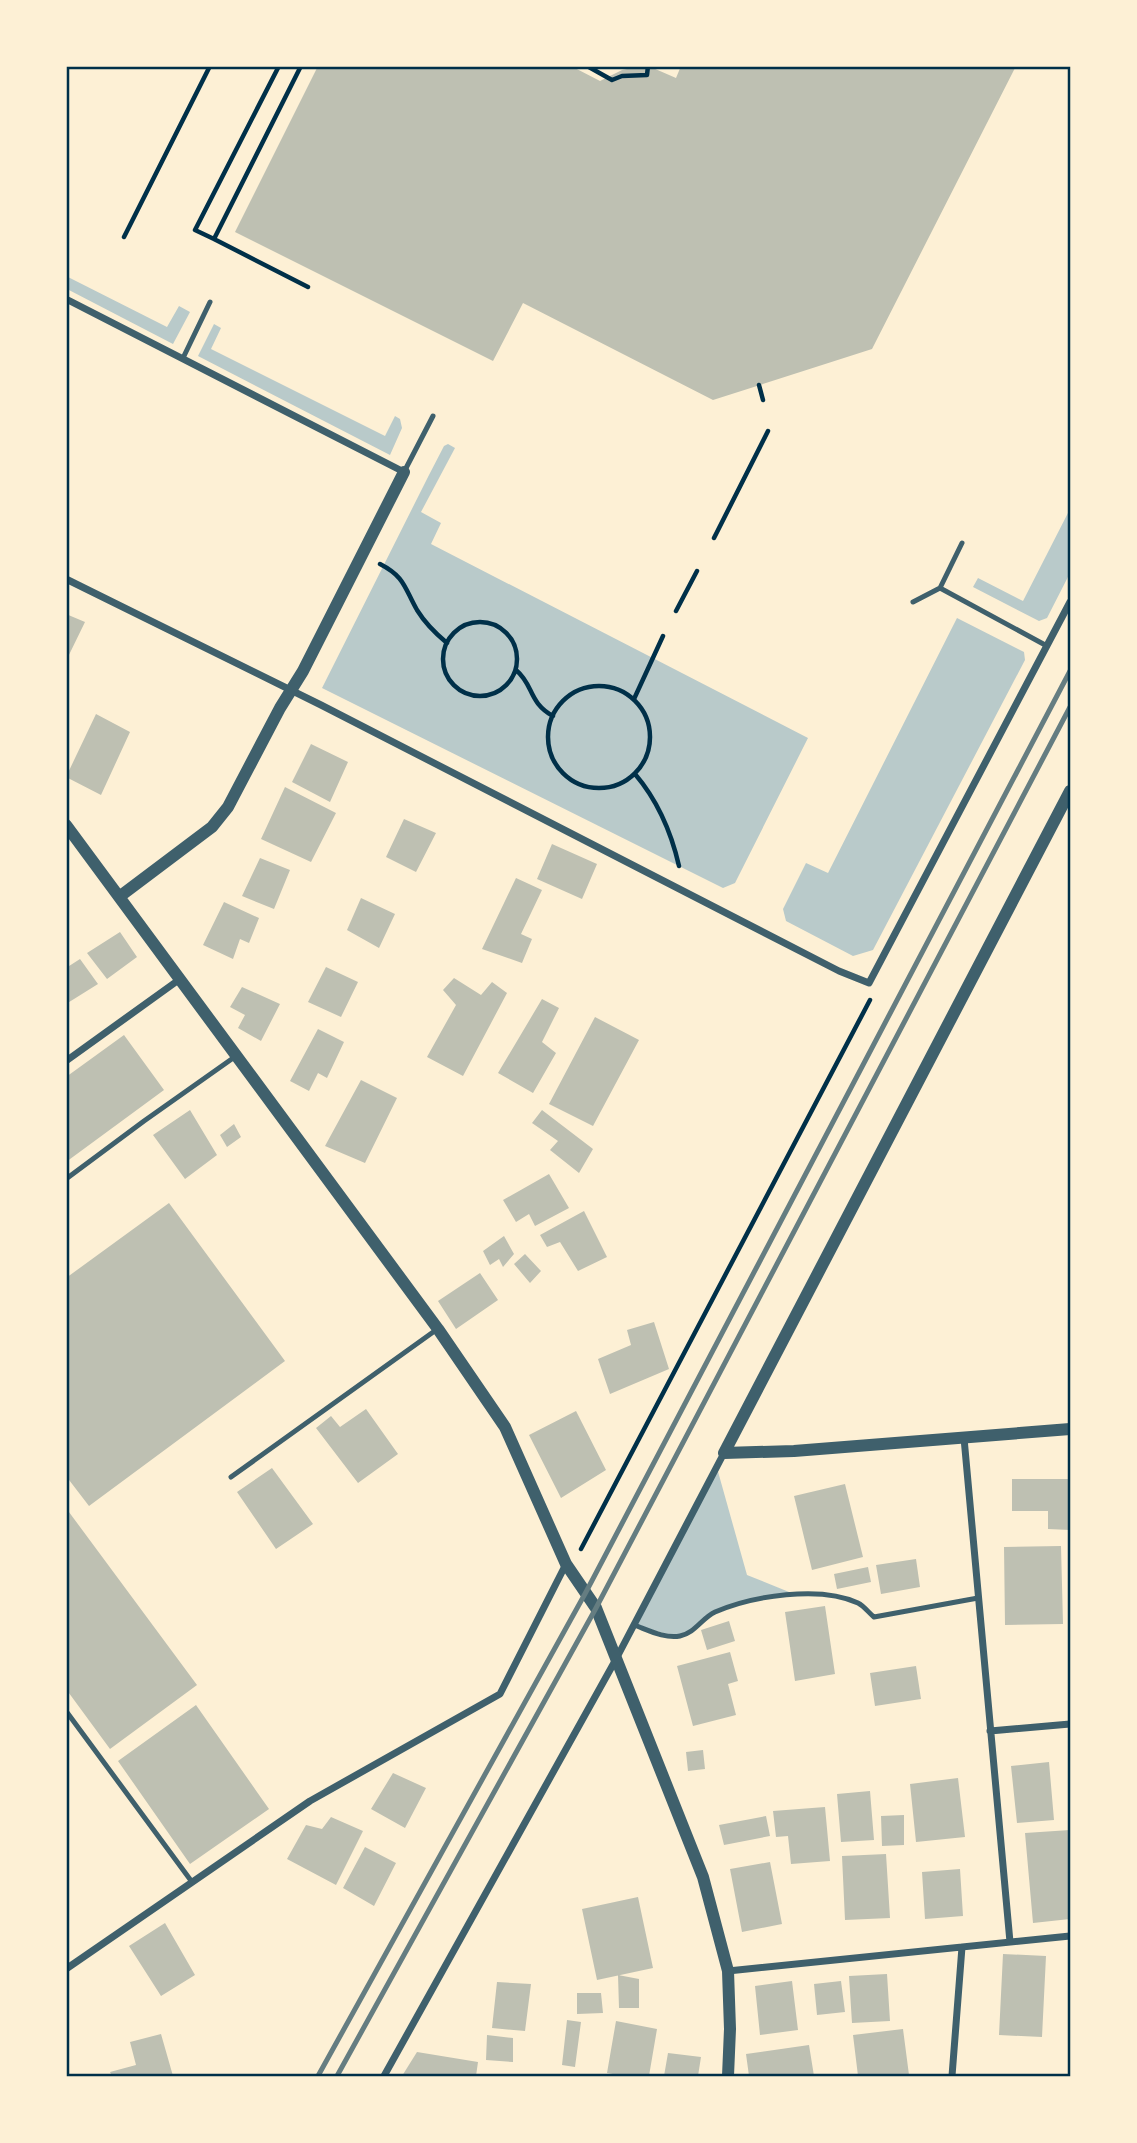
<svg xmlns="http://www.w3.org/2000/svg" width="1137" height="2143" font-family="'Nunito Sans',sans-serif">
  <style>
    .green { fill: #b9caca }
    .building { fill: #bec0b2 }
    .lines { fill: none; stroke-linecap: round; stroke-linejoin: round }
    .path { stroke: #003049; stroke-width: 4.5 }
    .service { stroke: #3f606c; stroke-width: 5 }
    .minor { stroke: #3f606c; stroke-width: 7 }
    .tertiary { stroke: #3f606c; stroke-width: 12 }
    .rail { stroke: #657d81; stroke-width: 5 }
    .neatline { fill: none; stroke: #003049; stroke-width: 2.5 }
  </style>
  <rect width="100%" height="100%" fill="#fdf0d5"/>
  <path class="green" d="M 66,276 L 167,327 L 179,306 L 190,312 L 173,344 L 67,289 Z
    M 214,324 L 221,328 L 211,349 L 385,436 L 395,416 L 400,419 L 402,428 L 390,455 L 198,356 Z
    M 448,444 L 455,448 L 421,512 L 441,523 L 431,544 L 808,738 L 735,883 L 723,888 L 322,688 L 429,475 L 444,446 Z
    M 1070,509 L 1070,573 L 1047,618 L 1039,621 L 973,587 L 978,578 L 1023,601 Z
    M 957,618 L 1024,652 L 1025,660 L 873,950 L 853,956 L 786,921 L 783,909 L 806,863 L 828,873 Z
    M 717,1468 L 747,1575 L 794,1594 L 742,1603 L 713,1613 L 692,1631 L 674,1636 L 634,1625 Z"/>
  <path class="building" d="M 318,66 L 571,66 L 600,81 L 622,70 L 637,67 L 653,68 L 676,78 L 681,66 L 1016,66 L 872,349 L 713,400 L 523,303 L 493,361 L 235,232 Z
    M 66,614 L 85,622 L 66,661 Z
    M 96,714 L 130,732 L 101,795 L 66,777 Z
    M 311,744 L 348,762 L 330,802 L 292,782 Z
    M 285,787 L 336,813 L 311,862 L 261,839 Z
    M 404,819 L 436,833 L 416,872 L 386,857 Z
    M 552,844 L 597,864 L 582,899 L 537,879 Z
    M 260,858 L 290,870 L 274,909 L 242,896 Z
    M 516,878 L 542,890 L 521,934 L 532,939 L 522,963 L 482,949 Z
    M 361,898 L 395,914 L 379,948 L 347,930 Z
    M 224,902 L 259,918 L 249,943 L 240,939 L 233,959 L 203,945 Z
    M 120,932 L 137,957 L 107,979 L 87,953 Z
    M 80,959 L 98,984 L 66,1004 L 66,968 Z
    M 326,967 L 358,982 L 341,1017 L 308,1002 Z
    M 454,978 L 481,995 L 492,982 L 507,993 L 463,1076 L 427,1057 L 456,1005 L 443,990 Z
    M 242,987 L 280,1004 L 261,1041 L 238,1028 L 245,1015 L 230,1007 Z
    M 542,999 L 559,1008 L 542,1042 L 556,1053 L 533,1093 L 498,1073 Z
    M 595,1017 L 639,1040 L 593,1126 L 549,1104 Z
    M 318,1029 L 344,1042 L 327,1078 L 318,1073 L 309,1091 L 290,1081 Z
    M 124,1035 L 164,1090 L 66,1162 L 66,1077 Z
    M 361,1080 L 397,1098 L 365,1163 L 325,1146 Z
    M 190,1110 L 217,1155 L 185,1179 L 153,1135 Z
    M 542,1110 L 593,1149 L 579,1173 L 550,1150 L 558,1141 L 532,1123 Z
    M 234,1124 L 241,1137 L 227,1147 L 220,1135 Z
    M 549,1174 L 569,1208 L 535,1226 L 529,1214 L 516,1222 L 503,1200 Z
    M 169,1203 L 285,1361 L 89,1506 L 66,1476 L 66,1278 Z
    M 584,1211 L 607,1257 L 578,1271 L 560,1242 L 547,1247 L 540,1235 Z
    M 504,1236 L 514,1254 L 503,1267 L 499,1259 L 490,1265 L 483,1251 Z
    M 525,1254 L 541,1271 L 530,1283 L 514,1264 Z
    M 480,1273 L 498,1300 L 456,1329 L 438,1301 Z
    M 654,1322 L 669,1369 L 610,1394 L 598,1359 L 631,1345 L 627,1330 Z
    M 366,1409 L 398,1454 L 358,1483 L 316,1428 L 331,1416 L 340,1427 Z
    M 576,1411 L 606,1470 L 561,1498 L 529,1435 Z
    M 272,1468 L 313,1524 L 276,1549 L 237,1492 Z
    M 1012,1479 L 1070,1479 L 1070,1530 L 1048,1529 L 1048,1511 L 1012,1511 Z
    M 845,1484 L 863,1557 L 812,1570 L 794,1496 Z
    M 66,1508 L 197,1685 L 110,1749 L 66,1689 Z
    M 1061,1546 L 1063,1624 L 1005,1625 L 1004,1547 Z
    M 916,1559 L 920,1587 L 881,1594 L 876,1565 Z
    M 868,1567 L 871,1582 L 837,1589 L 834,1574 Z
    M 825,1606 L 835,1674 L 795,1681 L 785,1612 Z
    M 729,1621 L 735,1641 L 707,1650 L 701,1630 Z
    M 730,1652 L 738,1681 L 728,1684 L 736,1715 L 693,1726 L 677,1666 Z
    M 916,1666 L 921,1699 L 875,1706 L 870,1673 Z
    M 196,1705 L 269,1809 L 190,1864 L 118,1761 Z
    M 703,1750 L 705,1769 L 688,1771 L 686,1752 Z
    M 1049,1762 L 1054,1820 L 1017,1823 L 1011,1766 Z
    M 393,1773 L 426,1788 L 405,1828 L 371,1809 Z
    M 958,1778 L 965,1837 L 916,1842 L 910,1784 Z
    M 870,1791 L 874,1840 L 841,1842 L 837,1794 Z
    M 825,1807 L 830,1861 L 791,1864 L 788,1836 L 776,1837 L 773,1811 Z
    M 904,1815 L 904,1845 L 882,1846 L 881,1816 Z
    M 766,1816 L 770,1836 L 724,1845 L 719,1825 Z
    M 331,1817 L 363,1831 L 336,1885 L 287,1859 L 306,1825 L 322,1829 Z
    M 1070,1830 L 1070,1919 L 1033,1923 L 1025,1833 Z
    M 365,1847 L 396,1863 L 374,1906 L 343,1888 Z
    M 886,1854 L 890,1918 L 845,1920 L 842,1856 Z
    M 770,1862 L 782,1924 L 742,1932 L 730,1869 Z
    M 960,1869 L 963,1916 L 925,1919 L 922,1872 Z
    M 638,1897 L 653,1968 L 597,1980 L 582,1909 Z
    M 165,1923 L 195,1975 L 161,1996 L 129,1946 Z
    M 1003,1954 L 1046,1956 L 1042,2037 L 999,2035 Z
    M 887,1974 L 890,2021 L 852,2023 L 849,1976 Z
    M 618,1975 L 639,1979 L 639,2008 L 619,2008 Z
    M 792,1981 L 798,2030 L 760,2035 L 755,1986 Z
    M 841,1981 L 845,2012 L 817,2015 L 814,1984 Z
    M 497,1982 L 531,1984 L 525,2031 L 492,2028 Z
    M 577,1993 L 601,1993 L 603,2013 L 577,2014 Z
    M 567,2020 L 581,2022 L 575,2067 L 562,2065 Z
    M 616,2021 L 657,2029 L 649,2076 L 624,2076 L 607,2073 Z
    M 903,2029 L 909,2075 L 858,2076 L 853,2035 Z
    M 161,2034 L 173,2076 L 112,2076 L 110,2072 L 136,2065 L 130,2042 Z
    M 487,2035 L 513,2038 L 513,2062 L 486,2060 Z
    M 809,2045 L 814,2076 L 749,2076 L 746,2054 Z
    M 417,2052 L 478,2062 L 476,2076 L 402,2076 Z
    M 668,2053 L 701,2057 L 698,2076 L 664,2076 Z"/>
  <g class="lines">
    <path class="path" d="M 301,66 L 214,239 L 308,287
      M 587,66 L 612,80 L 622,76 L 647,75 L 648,66
      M 124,237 L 210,66
      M 214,239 L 195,230 L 279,66
      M 759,385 L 763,400
      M 714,538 L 768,431
      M 380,564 C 405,577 404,587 417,610 C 425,623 435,633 447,643
      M 676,611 L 697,571
      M443 659a37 37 0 1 1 74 0a37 37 0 1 1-74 0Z
      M 516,670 C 534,685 528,702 553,716
      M548 737a51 51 0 1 1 102 0a51 51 0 1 1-102 0Z
      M 634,699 L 663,636
      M 635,774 C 658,801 671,831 679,866
      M 581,1549 L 870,1000"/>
    <path class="service" d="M 183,358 L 210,302
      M 404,472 L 433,416
      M 940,588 L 962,543
      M 913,602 L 940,588 L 1047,646
      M 66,1179 L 144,1121 L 236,1056
      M 231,1477 L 436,1330
      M 634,1625 C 648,1630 665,1639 680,1636 C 695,1633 702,1618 715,1612 C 752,1596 820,1585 858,1603 C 864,1606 869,1613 874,1617 L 978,1598
      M 66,1711 L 192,1882"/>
    <path class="minor" d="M 66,299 L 404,472
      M 66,579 L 321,705 L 839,971 L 869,983 L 1070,602
      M 66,1061 L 180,979
      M 964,1438 L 1010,1942
      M 990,1731 L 1070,1724
      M 66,1969 L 310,1801 L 500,1694 L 566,1564
      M 728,1971 L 1070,1936
      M 384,2076 L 615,1661 L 724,1453
      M 952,2076 L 962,1947"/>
    <path class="tertiary" d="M 1070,791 L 724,1453 L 794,1451 L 1070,1429
      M 66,825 L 438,1329 L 505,1427 L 566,1564 L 596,1608 L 703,1877 L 728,1971 L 730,2029 L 728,2076
      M 119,897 L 212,827 L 228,807 L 280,708 L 303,671 L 404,472"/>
    <path class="rail" d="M 318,2076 L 586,1592 L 1070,671
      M 337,2076 L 596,1608 L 1070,707"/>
  </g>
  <rect width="1137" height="2143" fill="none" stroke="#fdf0d5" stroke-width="136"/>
  <rect x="68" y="68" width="1001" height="2007" class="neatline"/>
</svg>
